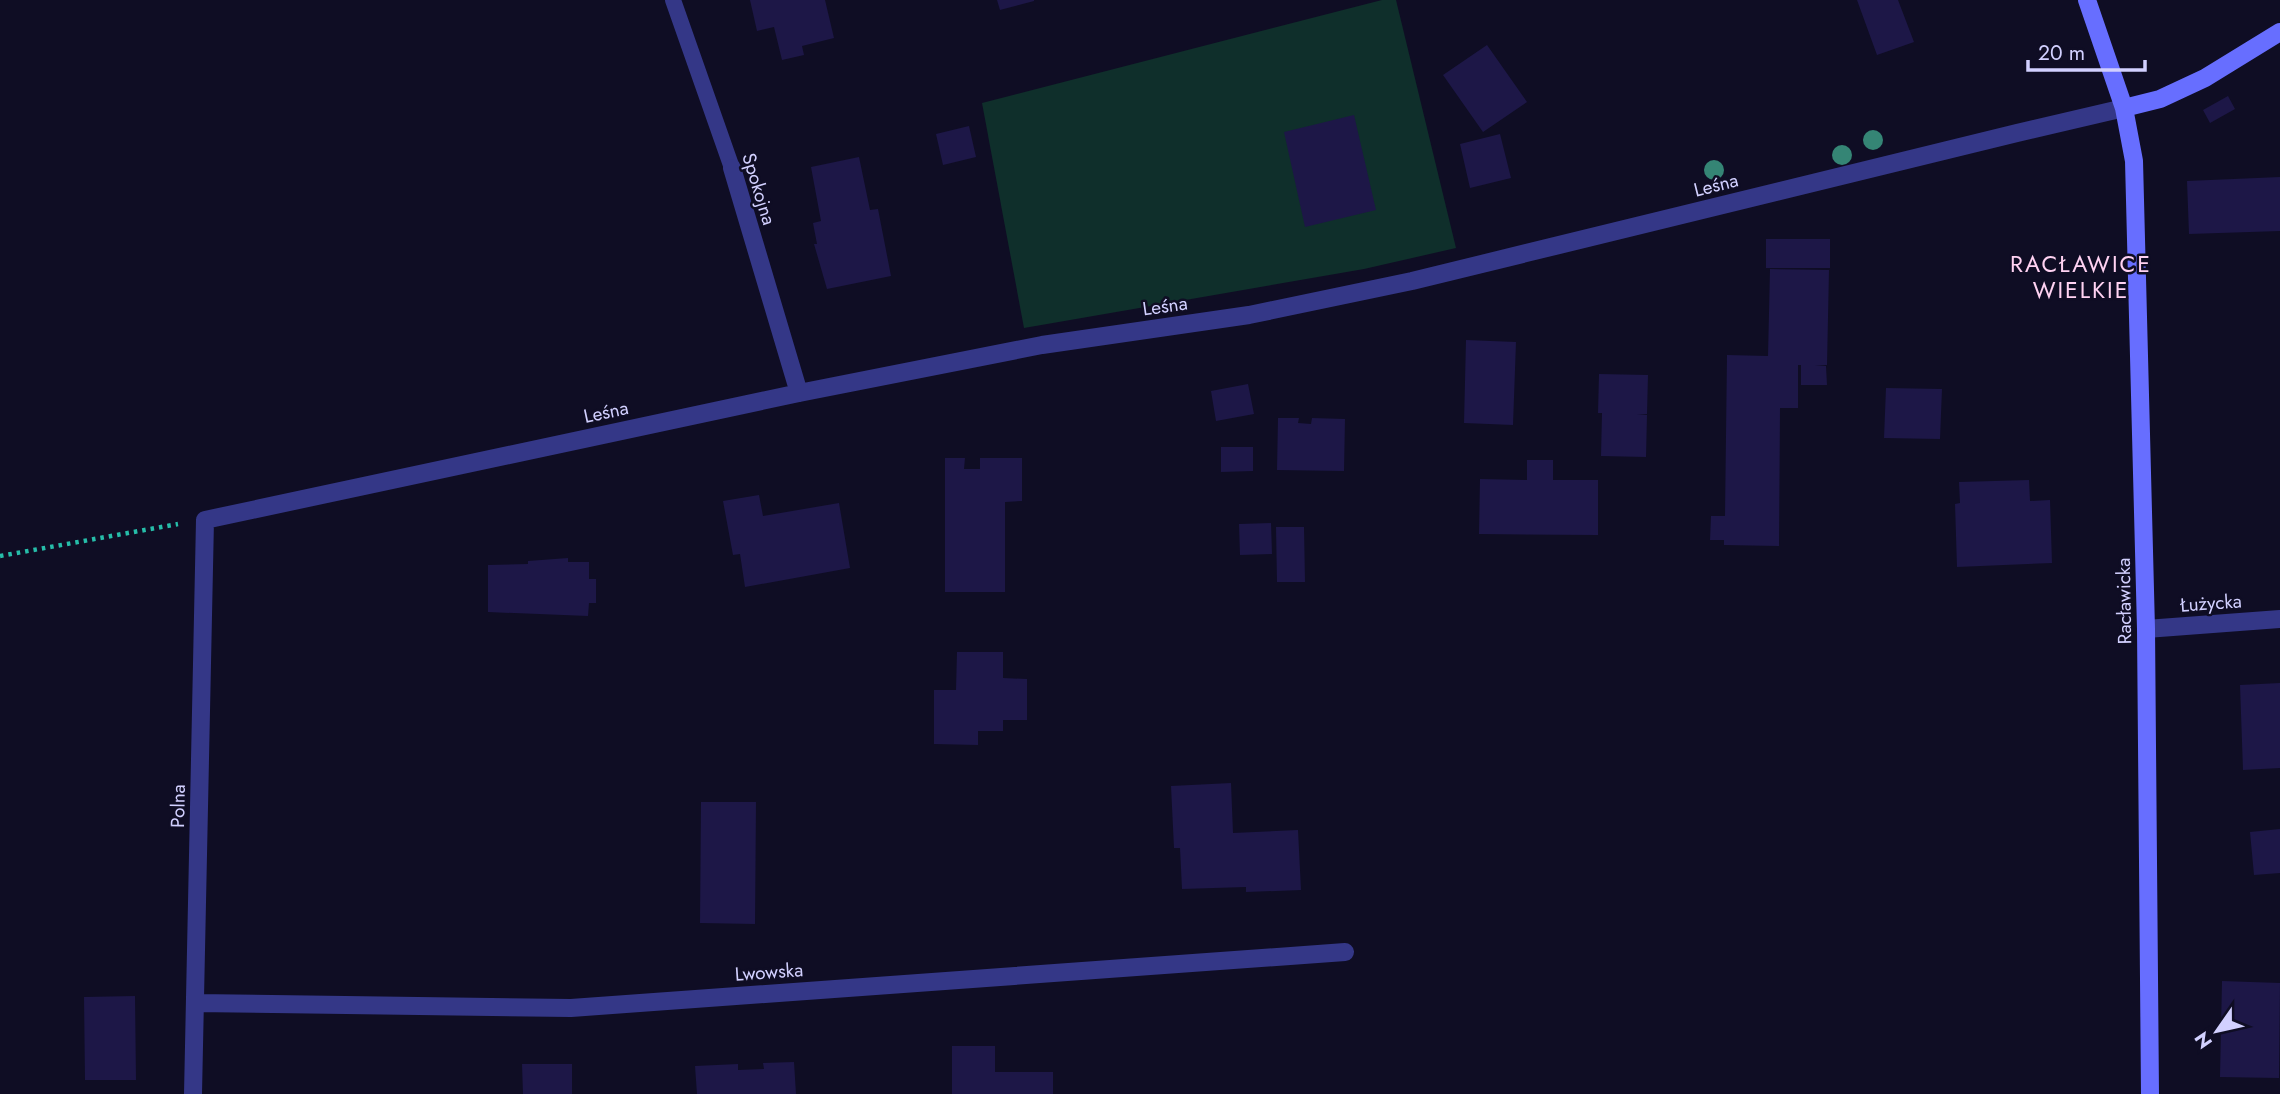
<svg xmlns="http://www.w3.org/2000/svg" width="2280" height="1094" font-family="Jost,sans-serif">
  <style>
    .green { fill: #0f2f2b }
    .building { fill: #1d1747 }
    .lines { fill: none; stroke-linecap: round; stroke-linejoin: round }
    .path { stroke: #26bda9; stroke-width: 4.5; stroke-dasharray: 3.5 5; stroke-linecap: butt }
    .lane { stroke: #343787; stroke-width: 16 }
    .street { stroke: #343787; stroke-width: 18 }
    .secondary { stroke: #676eff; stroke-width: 18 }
    .tree { fill: #358575 }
    .labels { text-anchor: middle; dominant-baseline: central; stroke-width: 5; stroke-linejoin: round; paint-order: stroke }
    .street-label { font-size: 19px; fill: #d2d0ff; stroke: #0f0d24 }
    .quarter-label { font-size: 23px; letter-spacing: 2px; fill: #ffd2f2; stroke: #0f0d24 }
  </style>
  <rect width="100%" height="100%" fill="#0f0d24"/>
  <path class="green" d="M 1382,0 L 1396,0 L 1456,248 L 1364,269 L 1024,328 L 982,103 Z"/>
  <path class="building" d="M 750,0 L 825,0 L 834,38 L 802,46 L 804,55 L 782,60 L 774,27 L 757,31 Z
    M 997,0 L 1034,0 L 1034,1 L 1000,10 Z
    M 1857,0 L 1898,0 L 1914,42 L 1877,55 Z
    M 1487,45 L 1527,102 L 1483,132 L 1443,75 Z
    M 2228,96 L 2235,109 L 2210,123 L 2203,110 Z
    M 1354,115 L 1376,210 L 1305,227 L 1284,132 Z
    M 969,126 L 976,157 L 943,165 L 936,134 Z
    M 1500,134 L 1511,178 L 1470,188 L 1460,144 Z
    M 859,157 L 870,210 L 878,209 L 891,276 L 827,289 L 814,244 L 817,244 L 813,223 L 821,221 L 811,167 Z
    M 2280,177 L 2280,231 L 2189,234 L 2187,181 Z
    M 1766,239 L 1830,239 L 1830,268 L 1766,268 Z
    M 1770,269 L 1829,270 L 1827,365 L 1815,365 L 1826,366 L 1827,385 L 1801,385 L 1801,365 L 1798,365 L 1798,408 L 1780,408 L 1779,546 L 1724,545 L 1724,540 L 1710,540 L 1711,516 L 1725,516 L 1727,355 L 1768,356 Z
    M 1466,340 L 1516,342 L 1513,425 L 1464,423 Z
    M 1599,374 L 1648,375 L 1647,414 L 1637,414 L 1647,415 L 1646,457 L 1601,456 L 1602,413 L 1598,413 Z
    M 1248,384 L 1254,414 L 1216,421 L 1211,391 Z
    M 1886,388 L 1942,389 L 1940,439 L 1884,438 Z
    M 1278,418 L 1299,418 L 1298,423 L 1311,424 L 1312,418 L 1345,419 L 1344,471 L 1277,470 Z
    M 1221,447 L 1253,447 L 1253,471 L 1221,472 Z
    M 945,458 L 965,458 L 964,469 L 980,469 L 980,458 L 1022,458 L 1022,501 L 1005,502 L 1005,592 L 945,592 Z
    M 1527,460 L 1553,460 L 1553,480 L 1598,480 L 1598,535 L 1479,534 L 1480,479 L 1527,480 Z
    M 2029,480 L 2030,501 L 2050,500 L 2052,563 L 1957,567 L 1955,504 L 1960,503 L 1959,482 Z
    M 759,495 L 763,516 L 839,503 L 850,568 L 745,587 L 740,554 L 733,555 L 723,501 Z
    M 1271,523 L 1272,554 L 1240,555 L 1239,524 Z
    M 1276,527 L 1304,527 L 1305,582 L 1277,582 Z
    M 568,558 L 568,562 L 589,562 L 589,579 L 596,579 L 596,603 L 589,603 L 588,616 L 488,612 L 488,565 L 528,564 L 528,561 Z
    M 957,652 L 1003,652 L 1003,678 L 1027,679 L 1027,720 L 1003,720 L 1003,731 L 978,731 L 978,745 L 934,744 L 934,690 L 956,690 Z
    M 2280,683 L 2280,768 L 2243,770 L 2240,685 Z
    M 1231,783 L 1233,833 L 1298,830 L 1301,890 L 1246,892 L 1246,887 L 1182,889 L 1180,848 L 1174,848 L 1171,786 Z
    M 701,802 L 756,802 L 755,924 L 700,923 Z
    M 2280,829 L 2280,873 L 2254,875 L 2250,832 Z
    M 2222,981 L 2280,983 L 2279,1078 L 2220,1077 Z
    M 135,996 L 136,1080 L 85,1080 L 84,997 Z
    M 952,1046 L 995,1046 L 995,1072 L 1053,1072 L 1053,1094 L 952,1094 Z
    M 794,1062 L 796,1094 L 697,1094 L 695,1066 L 738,1064 L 738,1070 L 764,1069 L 763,1063 Z
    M 522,1064 L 572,1064 L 572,1094 L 523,1094 Z"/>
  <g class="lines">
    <path class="path" d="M 0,556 L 178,524"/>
    <path class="lane" d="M 673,0 L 732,168"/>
    <path class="street" d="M 732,168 L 799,393
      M 2146,629 L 2280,619
      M 195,1003 L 571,1008 L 1345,952
      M 193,1094 L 205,520 L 799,393 L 1042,345 L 1249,315 L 1412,281 L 2017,133 L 2124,108"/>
    <path class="secondary" d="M 2087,0 L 2124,108 L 2134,161 L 2146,629 L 2150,1094
      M 2124,108 L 2160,99 L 2205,78 L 2280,32"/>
  </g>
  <g class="tree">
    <circle cx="1873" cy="140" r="10"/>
    <circle cx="1842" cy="155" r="10"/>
    <circle cx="1714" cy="170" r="10"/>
  </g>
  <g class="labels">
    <g class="street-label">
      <text transform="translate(1716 185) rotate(-14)">Leśna</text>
      <text transform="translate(759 189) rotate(73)">Spokojna</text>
      <text transform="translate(1165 306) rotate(-8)">Leśna</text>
      <text transform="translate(606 412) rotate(-12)">Leśna</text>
      <text transform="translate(2124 601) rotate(-91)">Racławicka</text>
      <text transform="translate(2211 603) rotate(-4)">Łużycka</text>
      <text transform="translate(178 806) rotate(-89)">Polna</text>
      <text transform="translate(769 972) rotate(-4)">Lwowska</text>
    </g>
    <g class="quarter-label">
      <text x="2081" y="264">RACŁAWICE<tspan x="2081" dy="26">WIELKIE</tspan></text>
    </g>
  </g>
  <g transform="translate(2217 1031) rotate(236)" stroke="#0f0d24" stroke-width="5" paint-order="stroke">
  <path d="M0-5L12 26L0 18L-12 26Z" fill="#d2d0ff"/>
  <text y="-10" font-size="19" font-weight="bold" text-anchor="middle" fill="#d2d0ff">N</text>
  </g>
  <path d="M2028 60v10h117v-10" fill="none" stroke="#d2d0ff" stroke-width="3.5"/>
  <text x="2038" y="60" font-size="21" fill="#d2d0ff" stroke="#0f0d24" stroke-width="5" paint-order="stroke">20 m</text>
</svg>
